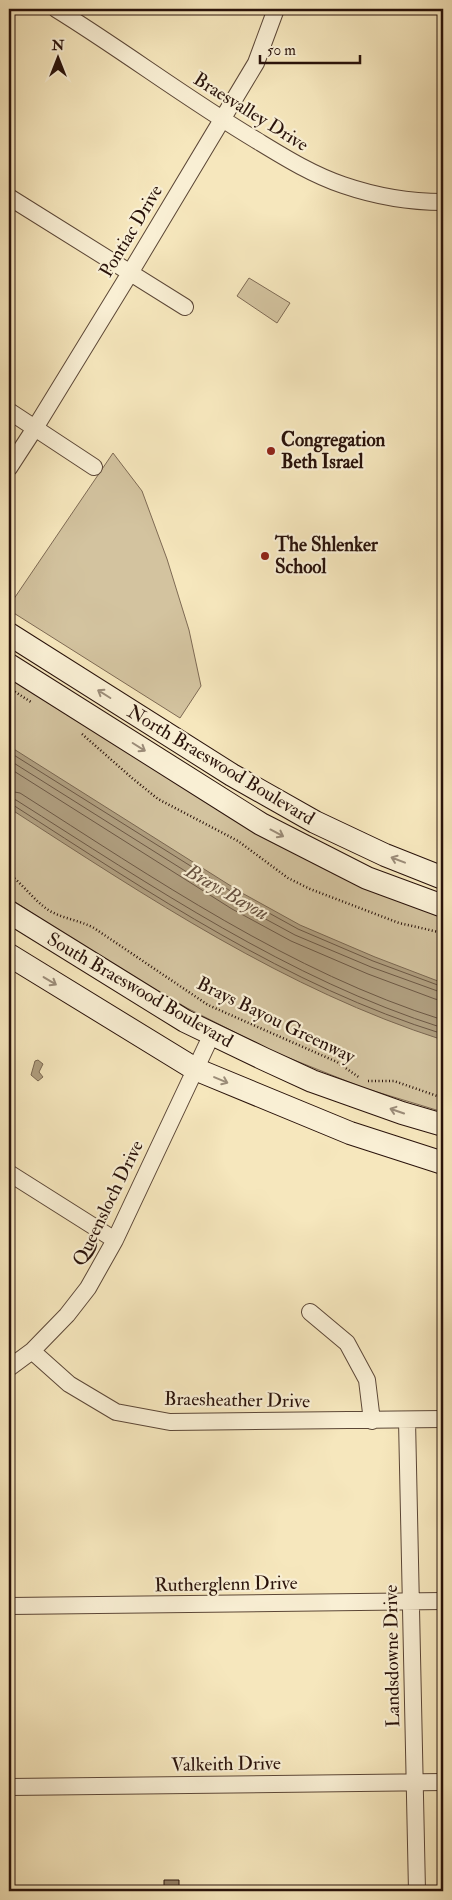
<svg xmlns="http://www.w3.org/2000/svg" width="452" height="1900" font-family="'IM FELL Double Pica',serif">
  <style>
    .green { fill: #d3c39f; stroke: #7e6a54 }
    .water { fill: #b09f80; stroke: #7a6751 }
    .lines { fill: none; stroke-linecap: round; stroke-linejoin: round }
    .shore { stroke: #6c5845; stroke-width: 1 }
    .building { fill: #948167; stroke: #29120a }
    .minor-casing { stroke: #5c4737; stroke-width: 18 }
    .secondary-casing { stroke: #29120a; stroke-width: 24 }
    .path { stroke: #29120a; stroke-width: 2.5; stroke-dasharray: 1 2.5; stroke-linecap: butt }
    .minor { stroke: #f9efd4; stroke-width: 16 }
    .secondary { stroke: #f9efd4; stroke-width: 22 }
    .oneway { stroke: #9b8c79 }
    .poi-dot { fill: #8f2418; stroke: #f9efd4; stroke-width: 2 }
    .labels { text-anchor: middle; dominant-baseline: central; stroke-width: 4.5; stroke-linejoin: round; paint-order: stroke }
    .street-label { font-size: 19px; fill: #29120a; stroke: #f9efd4 }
    .poi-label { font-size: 19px; font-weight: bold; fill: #29120a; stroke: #f9efd4; text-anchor: start }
    .water-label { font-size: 20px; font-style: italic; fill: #66513f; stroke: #f9efd4 }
  </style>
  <rect width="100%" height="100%" fill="#f6e7bd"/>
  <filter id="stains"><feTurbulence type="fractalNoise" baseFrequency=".004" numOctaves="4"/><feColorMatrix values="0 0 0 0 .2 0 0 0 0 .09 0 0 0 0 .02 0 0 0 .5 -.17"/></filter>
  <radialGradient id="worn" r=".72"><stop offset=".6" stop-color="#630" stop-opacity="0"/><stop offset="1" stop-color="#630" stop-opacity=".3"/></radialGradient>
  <path class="green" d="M 249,278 L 290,303 L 277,323 L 237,296 Z
    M 113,453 L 142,491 L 167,559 L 189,630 L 201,686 L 180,718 L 9,610 L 9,606 Z
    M 9,672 L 443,916 L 443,1112 L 364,1088 L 274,1052 L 187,1008 L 103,959 L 9,898 Z"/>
  <path class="water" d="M 9,746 L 242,893 L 300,925 L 375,957 L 443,983 L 443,1040 C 286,990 147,897 9,808 Z
    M 38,1060 L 43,1064 L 39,1072 L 43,1077 L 38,1081 L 31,1075 L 35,1061 Z"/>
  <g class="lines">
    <path class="shore" d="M 9,752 L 240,897 L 298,929 L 373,961 L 443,987
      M 9,760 L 236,903 L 295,935 L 371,967 L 443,993
      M 9,768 L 232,909 L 291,941 L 368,974 L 435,999 L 443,1001
      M 9,791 L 20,793 C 155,879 290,972 443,1020
      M 9,798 L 16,800 C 152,886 288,979 443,1028
      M 9,805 L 13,805 C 150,893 287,986 443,1034"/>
  </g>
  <path class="building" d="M 164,1880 L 179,1880 L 179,1891 L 164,1891 Z"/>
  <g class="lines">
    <defs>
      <path id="minor" d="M 56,9 C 124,51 187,99 256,140 C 284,157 311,174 343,185 C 375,196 409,202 443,202
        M 9,197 L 185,307
        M 9,411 L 94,467
        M 9,468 L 35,428 L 130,273 L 256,63 L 276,9
        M 9,1173 L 115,1240
        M 310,1312 L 347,1343 L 367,1380 L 372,1421
        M 32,1351 L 69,1384 L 116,1412 L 170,1422 L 443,1419
        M 9,1368 L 32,1351 L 67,1315 L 88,1288 L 115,1240 L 212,1034
        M 407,1420 L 417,1891
        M 9,1606 L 443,1601
        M 9,1787 L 443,1782"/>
      <path id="secondary" d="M 9,634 L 232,775 L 315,822 L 385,855 L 443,878
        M 9,665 L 261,824 L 367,878 L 443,906
        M 9,912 L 185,1021 L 264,1059 L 312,1081 L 402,1113 L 443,1125
        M 9,955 L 195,1069 L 350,1133 L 443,1163"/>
    </defs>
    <use href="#minor" class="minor-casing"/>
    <use href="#secondary" class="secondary-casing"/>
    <path class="path" d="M 9,688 L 31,702
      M 82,734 L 132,778 L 158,799 L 238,841 L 288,878 L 310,889 L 399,923 L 443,933
      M 9,874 C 24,885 34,901 50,911 C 64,919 79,920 94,928 L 208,1005 L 337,1062 L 360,1078
      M 368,1081 L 394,1081 L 443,1098"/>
    <use href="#minor" class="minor"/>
    <use href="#secondary" class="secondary"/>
  </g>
  <defs><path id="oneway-shaft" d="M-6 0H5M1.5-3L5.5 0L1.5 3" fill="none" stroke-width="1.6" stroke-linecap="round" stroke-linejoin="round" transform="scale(1.25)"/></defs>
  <g class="oneway">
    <use href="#oneway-shaft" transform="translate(104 694) rotate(-148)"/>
    <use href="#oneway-shaft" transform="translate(139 747) rotate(32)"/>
    <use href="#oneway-shaft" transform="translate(277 833) rotate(28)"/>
    <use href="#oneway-shaft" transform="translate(398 860) rotate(-159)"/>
    <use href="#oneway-shaft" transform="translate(50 981) rotate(31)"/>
    <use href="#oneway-shaft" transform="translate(221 1080) rotate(23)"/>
    <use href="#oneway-shaft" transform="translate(397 1111) rotate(-161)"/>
  </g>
  <g class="poi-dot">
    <circle cx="271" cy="451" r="5"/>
    <circle cx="265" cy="556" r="5"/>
  </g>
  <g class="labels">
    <g class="street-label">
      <text transform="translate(251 112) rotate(32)">Braesvalley Drive</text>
      <text transform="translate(131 231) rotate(-59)">Pontiac Drive</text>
      <text transform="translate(221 765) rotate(31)">North Braeswood Boulevard</text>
      <text transform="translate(140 990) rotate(30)">South Braeswood Boulevard</text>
      <text transform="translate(276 1020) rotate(26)">Brays Bayou Greenway</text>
      <text transform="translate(108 1203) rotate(-64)">Queensloch Drive</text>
      <text transform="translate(237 1400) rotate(1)">Braesheather Drive</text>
      <text transform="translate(226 1584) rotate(-1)">Rutherglenn Drive</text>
      <text transform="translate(392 1656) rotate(-91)">Landsdowne Drive</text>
      <text transform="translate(226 1764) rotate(-1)">Valkeith Drive</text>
    </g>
    <g class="poi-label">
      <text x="281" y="440">Congregation<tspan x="281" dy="22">Beth Israel</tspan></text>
      <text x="275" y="545">The Shlenker<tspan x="275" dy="22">School</tspan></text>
    </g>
    <g class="water-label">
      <text transform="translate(227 892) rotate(30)">Brays Bayou</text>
    </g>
  </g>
  <rect width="452" height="1900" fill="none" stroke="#f6e7bd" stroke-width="30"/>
  <rect x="10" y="10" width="432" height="1880" fill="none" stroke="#29120a" stroke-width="2.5"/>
  <rect x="15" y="15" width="422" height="1870" fill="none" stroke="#29120a"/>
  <g transform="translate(58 58)" stroke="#f9efd4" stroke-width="4" paint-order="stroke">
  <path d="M0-4L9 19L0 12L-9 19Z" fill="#29120a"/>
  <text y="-8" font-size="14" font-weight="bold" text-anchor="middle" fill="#29120a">N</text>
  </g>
  <path d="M260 55v8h100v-8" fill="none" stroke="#29120a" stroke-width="2.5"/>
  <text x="267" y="55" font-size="15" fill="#29120a" stroke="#f9efd4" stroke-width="4" paint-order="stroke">50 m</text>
  <rect width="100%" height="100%" filter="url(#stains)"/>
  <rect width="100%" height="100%" fill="url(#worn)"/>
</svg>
